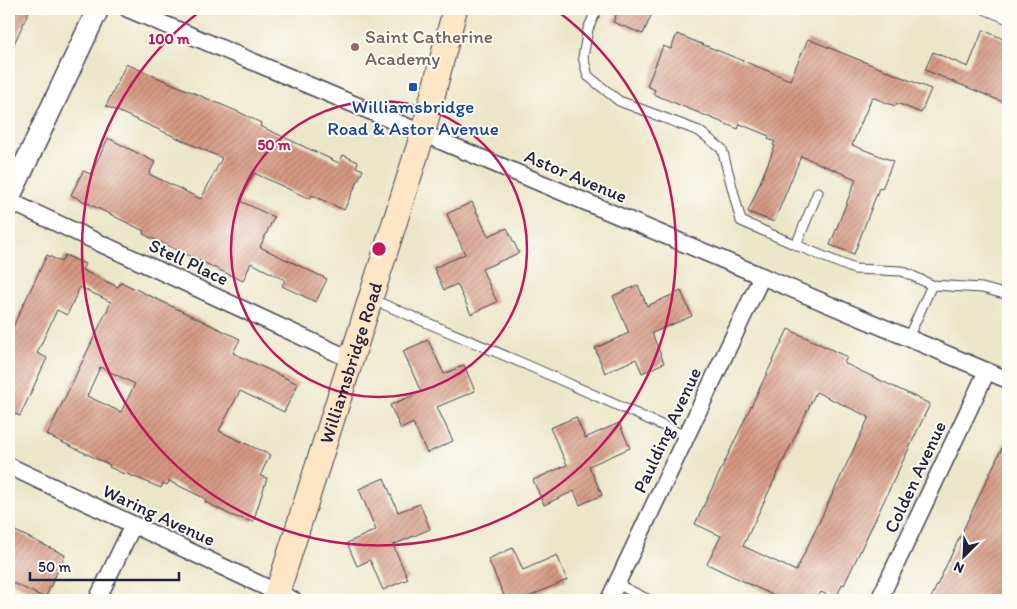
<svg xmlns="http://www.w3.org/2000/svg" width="1017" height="609" font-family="Itim,sans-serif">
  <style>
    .building { fill: url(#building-hatch); fill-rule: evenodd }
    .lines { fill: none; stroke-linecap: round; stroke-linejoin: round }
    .service-casing { stroke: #403f50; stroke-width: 11 }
    .minor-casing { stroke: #403f50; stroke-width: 19 }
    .tertiary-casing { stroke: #403f50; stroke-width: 24 }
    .secondary-casing { stroke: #403f50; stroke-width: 26 }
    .service { stroke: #fff; stroke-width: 9 }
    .minor { stroke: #fff; stroke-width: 16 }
    .tertiary { stroke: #fff; stroke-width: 21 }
    .secondary { stroke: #fde5c5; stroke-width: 24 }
    .ring { fill: none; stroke: #c2185b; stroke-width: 2.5 }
    .education-dot { fill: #8d6e63; stroke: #fdfcf7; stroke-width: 2 }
    .transit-dot { fill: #1a4fb4; stroke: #fdfcf7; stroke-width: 2 }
    .labels { text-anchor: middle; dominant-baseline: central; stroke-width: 4; stroke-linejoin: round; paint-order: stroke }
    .education-label { font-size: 19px; fill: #785e54; stroke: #fdfcf7; text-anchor: start }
    .transit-label { font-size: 19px; fill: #164399; stroke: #fdfcf7 }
    .street-label { font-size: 19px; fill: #22223b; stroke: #fdfcf7 }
    .centre { fill: #c2185b; stroke: #fdfcf7; stroke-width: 2.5 }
    .ring-label { font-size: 15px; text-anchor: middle; font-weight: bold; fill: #c2185b; stroke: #fdfcf7; stroke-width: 4; stroke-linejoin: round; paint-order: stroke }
  </style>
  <defs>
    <pattern id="building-hatch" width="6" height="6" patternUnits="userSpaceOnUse" patternTransform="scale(1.25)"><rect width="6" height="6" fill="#d59882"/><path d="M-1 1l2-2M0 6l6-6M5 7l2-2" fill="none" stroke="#ac7c6c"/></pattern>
  </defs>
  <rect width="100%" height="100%" fill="#fdfcf7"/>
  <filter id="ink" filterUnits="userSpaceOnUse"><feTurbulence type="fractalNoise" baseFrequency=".02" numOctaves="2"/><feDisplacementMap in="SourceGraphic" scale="10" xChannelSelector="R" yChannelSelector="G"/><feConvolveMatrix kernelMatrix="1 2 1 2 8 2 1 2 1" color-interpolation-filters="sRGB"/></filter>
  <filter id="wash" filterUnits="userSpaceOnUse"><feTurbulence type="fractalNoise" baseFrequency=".0096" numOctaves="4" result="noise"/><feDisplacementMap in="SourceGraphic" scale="20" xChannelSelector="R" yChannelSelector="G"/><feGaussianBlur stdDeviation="1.12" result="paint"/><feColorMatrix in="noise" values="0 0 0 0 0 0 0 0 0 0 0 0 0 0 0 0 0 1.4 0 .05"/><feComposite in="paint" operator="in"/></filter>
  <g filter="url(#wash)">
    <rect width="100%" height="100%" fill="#ece6c8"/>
    <g id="blocks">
      <path class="building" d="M 9,9 L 30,9 L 9,55 Z
        M 619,9 L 654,9 L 643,34 L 613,22 Z
        M 983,30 L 1008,41 L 1008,104 L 925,70 L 933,52 L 968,67 Z
        M 677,34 L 790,80 L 808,39 L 931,89 L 921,113 L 897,103 L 895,106 L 872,97 L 852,145 L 893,161 L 882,189 L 879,188 L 854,254 L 830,245 L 856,179 L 801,156 L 774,222 L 748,212 L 775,146 L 773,145 L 775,142 L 768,139 L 769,136 L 740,124 L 738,129 L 653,94 L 655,90 L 647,86 L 663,46 L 671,49 Z
        M 126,64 L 241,113 L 261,123 L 260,126 L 339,163 L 343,155 L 358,162 L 356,167 L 363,170 L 344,210 L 312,195 L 310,199 L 254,173 L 240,201 L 274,217 L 260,247 L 327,279 L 316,302 L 282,286 L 285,280 L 251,263 L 243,281 L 143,234 L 144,231 L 71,195 L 83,171 L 91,174 L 108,138 L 155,162 L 149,174 L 201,199 L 222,158 L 106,106 Z
        M 472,202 L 488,236 L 507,228 L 519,253 L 482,269 L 497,302 L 471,314 L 457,284 L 444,290 L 434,268 L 465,254 L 447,214 Z
        M 47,255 L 61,262 L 65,255 L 85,264 L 82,270 L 118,287 L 121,282 L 240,339 L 233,353 L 298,384 L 284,412 L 240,391 L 219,431 L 270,455 L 260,476 L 267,478 L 253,522 L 233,516 L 205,502 L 206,499 L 169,481 L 167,485 L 163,483 L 161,488 L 125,473 L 124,474 L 109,467 L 110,465 L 47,435 L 111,302 L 80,287 L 67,315 L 57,310 L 44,338 L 37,353 L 47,358 L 20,416 L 9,412 L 9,335 ZM 100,367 L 135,384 L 121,412 L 87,396 Z
        M 638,285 L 647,306 L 681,291 L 692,316 L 652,333 L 664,363 L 642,373 L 636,359 L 605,373 L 595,348 L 629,333 L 613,296 Z
        M 788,329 L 847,357 L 844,363 L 930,404 L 844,585 L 842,584 L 836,599 L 821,592 L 816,600 L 783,600 L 707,564 L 721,536 L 695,524 ZM 816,392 L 869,417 L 796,571 L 743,546 Z
        M 428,340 L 444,374 L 464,365 L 475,391 L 437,407 L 453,441 L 427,453 L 413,423 L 401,429 L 390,405 L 421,392 L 403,351 Z
        M 576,417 L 585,438 L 619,423 L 630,448 L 589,466 L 602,495 L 580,505 L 574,491 L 544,505 L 533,480 L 567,465 L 550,428 Z
        M 1008,435 L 1008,600 L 930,600 Z
        M 384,478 L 398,512 L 420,504 L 430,529 L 393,545 L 408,579 L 383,590 L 370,560 L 357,566 L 347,543 L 376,530 L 359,489 Z
        M 9,528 L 65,555 L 45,598 L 9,581 Z
        M 513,548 L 523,570 L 557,555 L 567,580 L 521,600 L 506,600 L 488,559 Z"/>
    </g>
  </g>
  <g filter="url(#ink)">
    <use href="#blocks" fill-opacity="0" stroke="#403f50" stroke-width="1"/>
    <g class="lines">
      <defs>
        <path id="service" d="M 597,9 L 588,29 L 583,57 L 588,76 L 619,101 L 699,131 L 722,149 L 741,221 L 796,245
          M 984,9 L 1008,19
          M 818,192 L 796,245 L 854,269 L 902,271 L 932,285 L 908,338
          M 932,285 L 982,288 L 1008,295
          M 371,299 L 527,365 L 686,436
          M 617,584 L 649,600"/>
        <path id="minor" d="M 128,9 L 1008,380
          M 9,201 L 352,360
          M 9,466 L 293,600
          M 97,600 L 133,525
          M 609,600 L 762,276
          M 879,600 L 987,371"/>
        <path id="tertiary" d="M 9,198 L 98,9"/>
        <g id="secondary">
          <path id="s1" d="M 275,600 L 423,133 L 455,9"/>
        </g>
      </defs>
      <use href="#service" class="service-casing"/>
      <use href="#minor" class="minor-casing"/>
      <use href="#tertiary" class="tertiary-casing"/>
      <use href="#secondary" class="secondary-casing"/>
      <use href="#service" class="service"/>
      <use href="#minor" class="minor"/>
      <use href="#tertiary" class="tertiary"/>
      <use href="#secondary" class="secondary"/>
    </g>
  </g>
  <g class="ring">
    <circle cx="379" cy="249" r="148"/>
    <path d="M556 10A297 297 0 1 1 202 10"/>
  </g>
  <circle class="education-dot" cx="355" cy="47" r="5"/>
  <rect class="transit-dot" x="408" y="82" width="10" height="10" rx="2.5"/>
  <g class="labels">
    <g class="education-label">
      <text x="365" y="36">Saint Catherine<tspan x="365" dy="22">Academy</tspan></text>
    </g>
    <g class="transit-label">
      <text x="413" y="106">Williamsbridge<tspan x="413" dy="22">Road &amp; Astor Avenue</tspan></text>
    </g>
    <g class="street-label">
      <text transform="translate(576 176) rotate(23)">Astor Avenue</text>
      <text transform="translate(189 262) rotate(25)">Stell Place</text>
      <text stroke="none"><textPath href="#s1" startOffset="249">Williamsbridge Road</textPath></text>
      <text transform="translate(667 430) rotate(-65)">Paulding Avenue</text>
      <text transform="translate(915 477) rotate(-65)">Colden Avenue</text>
      <text transform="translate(159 515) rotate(25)">Waring Avenue</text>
    </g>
  </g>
  <circle cx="379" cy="249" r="8" class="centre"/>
  <g class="ring-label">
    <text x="169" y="44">100 m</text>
    <text x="274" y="150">50 m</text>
  </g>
  <rect width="1017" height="609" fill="none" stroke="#fdfcf7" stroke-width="30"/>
  <g transform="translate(964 556) rotate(204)" stroke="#fdfcf7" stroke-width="4" paint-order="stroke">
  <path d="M0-4L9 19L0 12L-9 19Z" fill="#22223b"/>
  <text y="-8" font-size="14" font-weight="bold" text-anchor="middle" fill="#22223b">N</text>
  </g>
  <path d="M30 572v8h149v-8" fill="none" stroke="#22223b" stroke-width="2.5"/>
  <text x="38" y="572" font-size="15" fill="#22223b" stroke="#fdfcf7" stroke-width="4" paint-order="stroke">50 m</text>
</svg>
